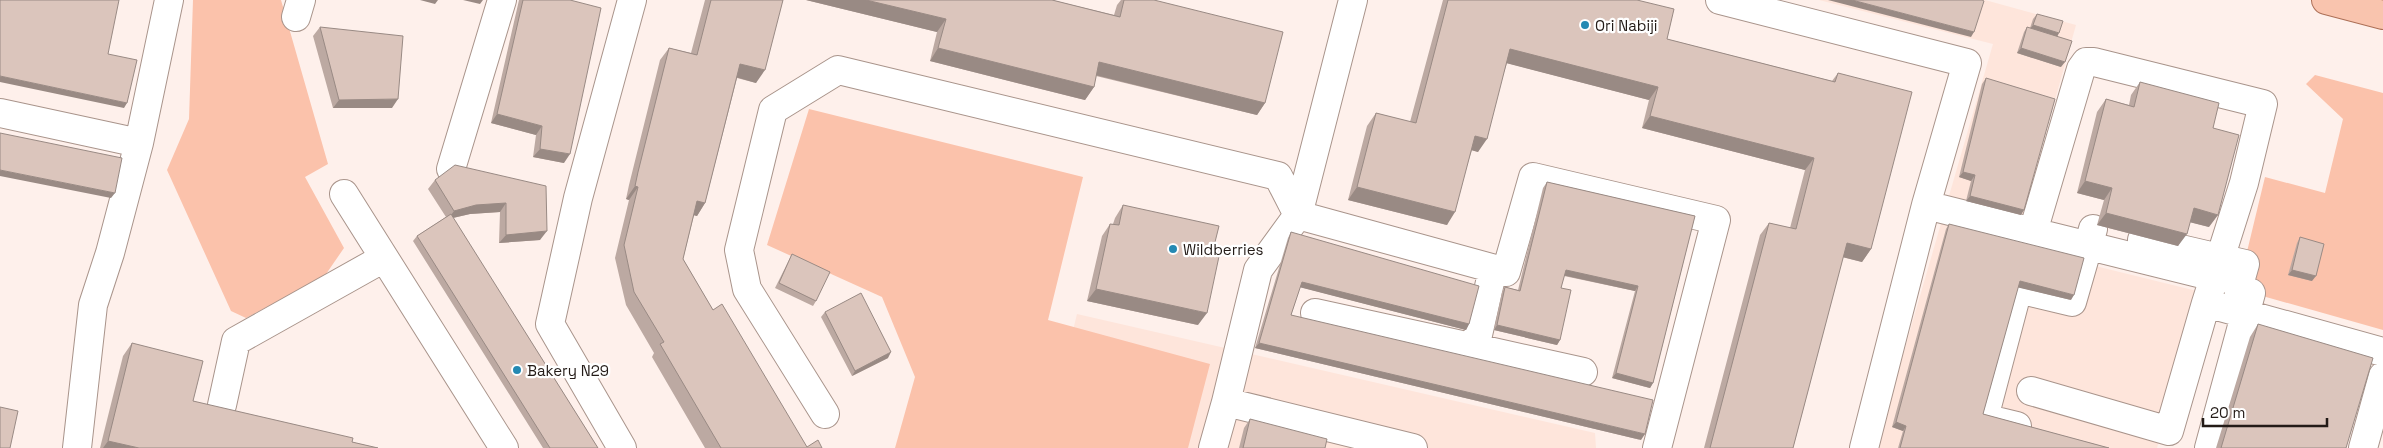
<svg xmlns="http://www.w3.org/2000/svg" width="2383" height="448" font-family="'Space Grotesk',sans-serif">
  <style>
    .built { fill: #fee5db }
    .green { fill: #fbc2ab }
    .lines { fill: none; stroke-linecap: round; stroke-linejoin: round }
    .minor-casing { stroke: #a9948b; stroke-width: 30 }
    .major-casing { stroke: #ac6f56; stroke-width: 30 }
    .minor { stroke: #fff; stroke-width: 28 }
    .major { stroke: #f9c4ae; stroke-width: 28 }
    .wall { fill: #bca9a2 }
    .shaded-wall { fill: #998a84 }
    .building { fill: #dbc5bc; stroke: #998a84 }
    .poi-dot { fill: #2489b3; stroke: #fff; stroke-width: 2 }
    .labels { text-anchor: middle; dominant-baseline: central; stroke-width: 4.5; stroke-linejoin: round; paint-order: stroke }
    .poi-label { font-size: 15px; fill: #231b17; stroke: #fff; text-anchor: start }
  </style>
  <rect width="100%" height="100%" fill="#fef0eb"/>
  <path class="built" d="M 1819,0 L 1985,0 L 2076,25 L 2014,246 L 2201,292 L 2157,448 L 1876,448 L 1993,44 Z
    M 1077,314 L 1595,433 L 1596,448 L 1044,448 Z"/>
  <path class="green" d="M 193,0 L 281,0 L 328,164 L 305,177 L 344,248 L 324,277 L 246,318 L 231,311 L 167,170 L 189,119 Z
    M 2315,75 L 2383,93 L 2383,330 L 2238,289 L 2265,177 L 2325,193 L 2343,119 L 2306,84 Z
    M 809,109 L 1083,177 L 1048,320 L 1210,364 L 1188,448 L 895,448 L 915,377 L 882,297 L 767,245 Z"/>
  <g class="lines">
    <defs>
      <path id="minor" d="M 1353,0 L 1298,215 L 1258,270 L 1226,402 L 1413,448
        M 1720,0 L 1967,63 L 1926,205 L 1864,448
        M 296,17 L 301,0
        M 0,113 L 139,143
        M 451,169 L 502,0
        M 344,194 L 504,448
        M 1926,205 L 2033,232
        M 2142,240 L 2245,264 L 2238,289 L 2251,293 L 2209,448
        M 2214,277 L 2033,232 L 2081,69 L 2086,62 L 2094,62 L 2263,104 L 2244,183 L 2206,303 L 2383,352
        M 1315,313 L 1475,348 L 1493,269
        M 1475,348 L 1583,372
        M 2031,391 L 2169,431 L 2206,303
        M 222,405 L 236,341 L 384,258
        M 825,414 L 747,289 L 739,250 L 773,110 L 838,70 L 1278,176 L 1298,215 L 1506,272 L 1533,177 L 1716,220 L 1657,448
        M 2017,426 L 1984,418 L 2018,289 L 2072,302 L 2093,229
        M 77,448 L 93,305 L 110,253 L 139,143 L 169,0
        M 622,448 L 550,324 L 578,198 L 632,0
        M 1213,448 L 1226,402
        M 2363,448 L 2383,376"/>
      <path id="major" d="M 2326,0 L 2383,15"/>
    </defs>
    <use href="#minor" class="minor-casing"/>
    <use href="#major" class="major-casing"/>
    <use href="#minor" class="minor"/>
    <use href="#major" class="major"/>
  </g>
  <path class="wall" d="M 519,0 L 570,0 L 564,163 L 533,157 L 536,135 L 491,123 Z
    M 705,0 L 783,0 L 756,83 L 737,78 L 705,203 L 697,216 L 694,215 L 683,259 L 713,310 L 807,447 L 822,448 L 705,448 L 652,357 L 654,353 L 626,305 L 615,258 L 629,200 L 626,199 L 629,185 L 660,60 L 669,48 L 691,53 Z
    M 806,0 L 1052,0 L 1114,15 L 1117,5 L 1121,0 L 1154,0 L 1265,103 L 1257,115 L 1096,76 L 1094,87 L 1085,100 L 930,61 L 937,32 Z
    M 1443,0 L 1637,0 L 1667,39 L 1832,81 L 1838,73 L 1871,249 L 1862,262 L 1843,257 L 1793,448 L 1704,448 L 1760,235 L 1769,223 L 1790,228 L 1805,170 L 1642,128 L 1649,100 L 1507,63 L 1478,152 L 1472,150 L 1447,225 L 1348,200 L 1367,126 L 1376,113 L 1410,122 Z
    M 2037,14 L 2057,37 L 2061,67 L 2017,53 L 2024,32 L 2027,27 L 2030,28 L 2033,19 Z
    M 320,27 L 392,108 L 333,108 L 313,36 Z
    M 1986,78 L 2021,215 L 1966,201 L 1971,181 L 1959,177 L 1982,84 Z
    M 2140,82 L 2213,128 L 2209,227 L 2190,222 L 2178,246 L 2097,225 L 2104,200 L 2077,193 L 2097,112 L 2106,99 L 2129,105 L 2131,95 Z
    M 435,180 L 546,186 L 540,240 L 499,243 L 500,212 L 470,214 L 453,218 L 598,448 L 543,448 L 413,241 L 417,236 L 446,217 L 428,189 Z
    M 1547,182 L 1695,216 L 1653,383 L 1650,388 L 1612,378 L 1635,291 L 1564,276 L 1561,288 L 1560,340 L 1557,345 L 1494,330 L 1502,292 L 1505,287 L 1518,290 L 1543,188 Z
    M 1123,205 L 1198,325 L 1087,301 L 1102,236 L 1110,224 L 1113,224 L 1115,218 Z
    M 1949,224 L 2071,300 L 2018,287 L 1983,414 L 2109,448 L 1898,448 L 1903,431 L 1892,427 L 1946,229 Z
    M 1291,232 L 1469,324 L 1466,330 L 1300,287 L 1291,315 L 1641,440 L 1255,348 L 1288,238 Z
    M 2300,237 L 2312,281 L 2288,275 L 2297,243 Z
    M 792,254 L 816,301 L 813,306 L 775,288 Z
    M 825,312 L 888,358 L 852,376 L 821,317 Z
    M 2258,324 L 2346,448 L 2216,448 L 2250,337 Z
    M 132,343 L 193,401 L 352,442 L 378,448 L 100,448 L 123,356 Z
    M 1250,419 L 1325,448 L 1239,448 L 1244,428 Z"/>
  <path class="shaded-wall" d="M 420,0 L 438,0 L 435,4 Z
    M 463,0 L 483,0 L 480,4 Z
    M 806,0 L 866,0 L 946,19 L 937,32 Z
    M 1828,0 L 1852,0 L 1974,32 L 1971,37 Z
    M 2033,25 L 2059,33 L 2056,39 L 2029,30 Z
    M 938,48 L 1094,87 L 1085,100 L 930,61 Z
    M 2021,48 L 2065,62 L 2061,67 L 2017,53 Z
    M 1510,49 L 1658,87 L 1649,100 L 1502,62 Z
    M 1099,62 L 1265,103 L 1257,115 L 1091,74 Z
    M 740,64 L 765,70 L 756,83 L 732,76 Z
    M 0,76 L 127,103 L 124,108 L 0,82 Z
    M 398,99 L 392,108 L 333,108 L 339,100 Z
    M 497,114 L 542,126 L 536,135 L 491,123 Z
    M 1650,116 L 1814,158 L 1805,170 L 1642,128 Z
    M 1475,136 L 1487,139 L 1478,152 L 1467,149 Z
    M 540,149 L 570,154 L 564,163 L 533,157 Z
    M 0,170 L 115,193 L 111,198 L 0,176 Z
    M 1963,172 L 1975,175 L 1971,181 L 1959,177 Z
    M 2085,181 L 2112,188 L 2104,200 L 2077,193 Z
    M 635,186 L 638,187 L 629,200 L 626,199 Z
    M 1357,187 L 1455,212 L 1447,225 L 1348,200 Z
    M 1970,196 L 2024,210 L 2021,215 L 1966,201 Z
    M 697,201 L 705,203 L 697,216 L 688,214 Z
    M 506,203 L 500,212 L 470,214 L 448,219 L 454,211 L 476,205 Z
    M 2194,208 L 2218,215 L 2209,227 L 2185,221 Z
    M 2106,213 L 2187,234 L 2178,246 L 2097,225 Z
    M 547,231 L 540,240 L 499,243 L 506,235 Z
    M 1847,243 L 1871,249 L 1862,262 L 1838,256 Z
    M 1566,270 L 1638,286 L 1635,291 L 1562,275 Z
    M 2292,270 L 2316,276 L 2312,281 L 2288,275 Z
    M 2020,281 L 2074,295 L 2071,300 L 2016,287 Z
    M 1302,282 L 1469,324 L 1466,330 L 1299,287 Z
    M 1096,289 L 1207,313 L 1198,325 L 1087,301 Z
    M 1497,325 L 1560,340 L 1557,345 L 1494,330 Z
    M 1259,343 L 1645,434 L 1641,440 L 1255,348 Z
    M 891,352 L 888,358 L 852,376 L 855,371 Z
    M 1616,373 L 1653,383 L 1650,388 L 1612,378 Z
    M 1896,422 L 1906,426 L 1903,431 L 1892,427 Z
    M 108,441 L 139,448 L 103,448 Z"/>
  <path class="building" d="M 0,0 L 119,0 L 108,54 L 137,60 L 127,103 L 0,76 Z
    M 523,0 L 570,0 L 601,8 L 570,154 L 540,149 L 542,126 L 497,114 Z
    M 711,0 L 783,0 L 765,70 L 740,64 L 705,203 L 697,201 L 683,259 L 713,310 L 722,304 L 807,447 L 818,440 L 822,448 L 721,448 L 660,344 L 664,342 L 634,292 L 624,245 L 638,187 L 635,186 L 638,172 L 669,48 L 697,55 Z
    M 866,0 L 1052,0 L 1120,17 L 1124,0 L 1154,0 L 1283,32 L 1265,103 L 1099,62 L 1094,87 L 938,48 L 946,19 Z
    M 1448,0 L 1637,0 L 1674,9 L 1667,39 L 1835,82 L 1838,73 L 1912,92 L 1871,249 L 1847,243 L 1793,448 L 1710,448 L 1769,223 L 1796,229 L 1814,158 L 1650,116 L 1658,87 L 1510,49 L 1487,139 L 1475,136 L 1455,212 L 1357,187 L 1376,113 L 1416,123 Z
    M 1852,0 L 1982,0 L 1984,1 L 1974,32 Z
    M 2037,14 L 2063,21 L 2059,33 L 2033,25 Z
    M 320,27 L 403,36 L 398,99 L 339,100 Z
    M 2027,27 L 2072,41 L 2065,62 L 2021,48 Z
    M 1986,78 L 2055,99 L 2024,210 L 1970,196 L 1975,175 L 1963,172 Z
    M 2140,82 L 2219,103 L 2213,128 L 2239,135 L 2218,215 L 2194,208 L 2187,234 L 2106,213 L 2112,188 L 2085,181 L 2106,99 L 2134,107 Z
    M 0,133 L 122,158 L 115,193 L 0,170 Z
    M 455,165 L 546,186 L 547,231 L 506,235 L 506,203 L 476,205 L 454,211 L 435,180 Z
    M 1547,182 L 1695,216 L 1653,383 L 1616,373 L 1638,286 L 1566,270 L 1561,288 L 1571,290 L 1560,340 L 1497,325 L 1505,287 L 1520,291 Z
    M 1123,205 L 1219,226 L 1214,246 L 1221,247 L 1207,313 L 1096,289 L 1110,224 L 1119,225 Z
    M 451,214 L 598,448 L 550,448 L 417,236 Z
    M 1949,224 L 2084,258 L 2074,295 L 2020,281 L 1983,414 L 2109,448 L 1900,448 L 1906,426 L 1896,422 Z
    M 1291,232 L 1479,286 L 1469,324 L 1302,282 L 1291,315 L 1653,400 L 1645,434 L 1259,343 Z
    M 2300,237 L 2324,244 L 2316,276 L 2292,270 Z
    M 792,254 L 830,272 L 816,301 L 779,283 Z
    M 861,293 L 891,352 L 855,371 L 825,312 Z
    M 2258,324 L 2373,358 L 2346,448 L 2221,448 Z
    M 132,343 L 203,361 L 193,401 L 353,438 L 352,442 L 378,448 L 139,448 L 108,441 Z
    M 0,407 L 18,411 L 10,448 L 0,448 Z
    M 1250,419 L 1327,439 L 1325,448 L 1243,448 Z"/>
  <g class="poi-dot">
    <circle cx="1585" cy="25" r="5"/>
    <circle cx="1173" cy="249" r="5"/>
    <circle cx="517" cy="370" r="5"/>
  </g>
  <g class="labels">
    <g class="poi-label">
      <text x="1595" y="25">Ori Nabiji</text>
      <text x="1183" y="249">Wildberries</text>
      <text x="527" y="370">Bakery N29</text>
    </g>
  </g>
  <path d="M2203 418v8h124v-8" fill="none" stroke="#231b17" stroke-width="2.5"/>
  <text x="2210" y="418" font-size="15" fill="#231b17" stroke="#ffffff" stroke-width="4" paint-order="stroke">20 m</text>
</svg>
